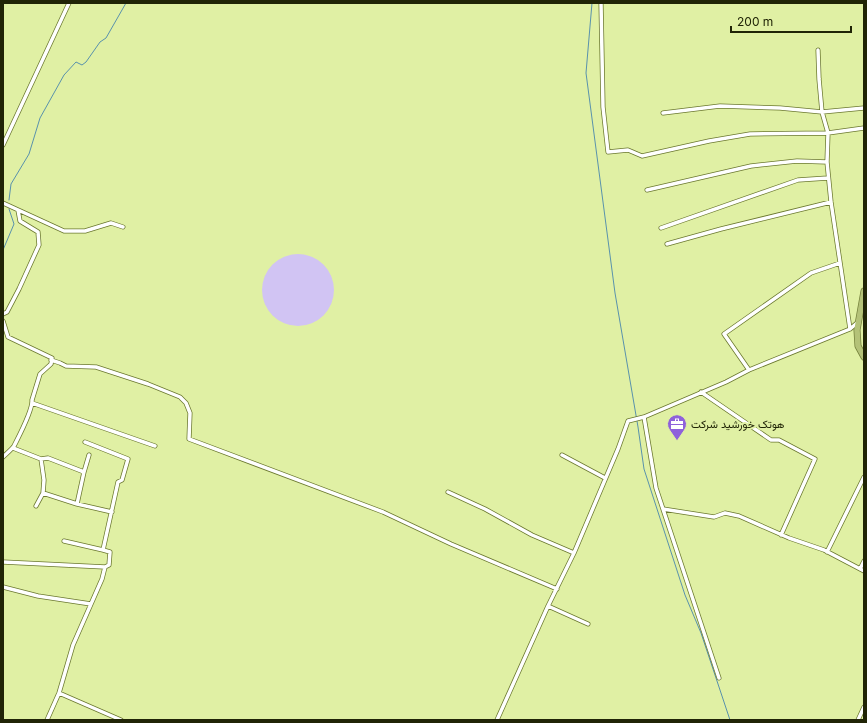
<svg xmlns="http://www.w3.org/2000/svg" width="867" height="723" font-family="Inter,Vazirmatn,sans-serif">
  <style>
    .green { fill: #d1c4f3 }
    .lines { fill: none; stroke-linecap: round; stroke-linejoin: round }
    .stream { stroke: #5992ac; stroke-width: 1 }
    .minor-casing { stroke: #6b782f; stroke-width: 5 }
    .trunk-casing { stroke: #74803b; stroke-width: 7 }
    .minor { stroke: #fff; stroke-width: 3.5 }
    .trunk { stroke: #b4c278; stroke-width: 5.5 }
    .labels { text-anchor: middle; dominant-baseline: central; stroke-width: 4; stroke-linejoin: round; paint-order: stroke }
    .poi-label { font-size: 11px; fill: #202406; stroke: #e0f0a4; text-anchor: start }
  </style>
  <rect width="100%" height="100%" fill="#e0f0a4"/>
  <path class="green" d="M262 290a36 36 0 1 1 72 0a36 36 0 1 1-72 0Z"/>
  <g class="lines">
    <path class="stream" d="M 592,3 L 586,73 L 615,293 L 638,427 L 644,469 L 685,595 L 701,633 L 730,720
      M 9,200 L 11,184 L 29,154 L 40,118 L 64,75 L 76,62 L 82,65 L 86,62 L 100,42 L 106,38 L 126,3
      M 3,250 L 14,224 L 9,209"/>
    <defs>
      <path id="minor" d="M 601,3 L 603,107 L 608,152 L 628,150 L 642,156 L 709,141 L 750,134 L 828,133 L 864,128
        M 818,50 L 819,79 L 822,112 L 828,133 L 827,162 L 831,202 L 850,329
        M 663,113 L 720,106 L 780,108 L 822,112 L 864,108
        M 3,145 L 69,3
        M 647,190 L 751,166 L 797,161 L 827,162
        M 3,203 L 64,231 L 85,231 L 111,223 L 123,227
        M 661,228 L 798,180 L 828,178
        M 667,244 L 721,229 L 831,202
        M 3,314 L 7,312 L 19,289 L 39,245 L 38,232 L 20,221 L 18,210
        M 3,321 L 8,337 L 52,358 L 51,364 L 40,374 L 32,400 C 33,410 19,436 14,446 C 11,450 6,454 3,457
        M 51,360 L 60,363 L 66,366 L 96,367 L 148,384 L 180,397 L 186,403 L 190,413 L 189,439 L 383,512 L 451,544 L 557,589
        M 749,370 L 724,334 L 811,273 L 840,263
        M 701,392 L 771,440 L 779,440 L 815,459 L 781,535
        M 32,403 L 155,446
        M 644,417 L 656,488 L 719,678
        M 13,448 L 41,459 L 48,458 L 84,472
        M 562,455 L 605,478
        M 448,492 L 485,509 L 532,535 L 574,553
        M 43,493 L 77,504 L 112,512
        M 77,504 L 84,472 L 89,455
        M 36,506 L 43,493 L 44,480 L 41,459
        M 663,509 L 714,517 L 725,513 L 739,516 L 789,538 L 824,550 L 864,571
        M 64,541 L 103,550
        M 827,552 L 864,477
        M 3,562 L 105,567
        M 860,569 L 864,561
        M 3,587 L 38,596 L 91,604
        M 548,606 L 588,624
        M 59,693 L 121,720
        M 47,720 L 59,693 L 73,645 L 102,579 L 105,567 L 109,565 L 110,552 L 103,550 L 118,482 L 122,480 L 128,459 L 85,442
        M 497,720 L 548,606 L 574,553 L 618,449 L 628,421 L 644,417 L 726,382 L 749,370 L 850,329 L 857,323
        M 858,720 L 864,707"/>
      <path id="trunk" d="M 864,291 L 857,330 L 858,346 L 864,357"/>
    </defs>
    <use href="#minor" class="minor-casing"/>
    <use href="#trunk" class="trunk-casing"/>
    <use href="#minor" class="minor"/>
    <use href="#trunk" class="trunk"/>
  </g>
  <defs>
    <symbol id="office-pin" viewBox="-11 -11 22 30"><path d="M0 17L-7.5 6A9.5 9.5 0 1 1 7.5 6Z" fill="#8f61db" stroke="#e0f0a4"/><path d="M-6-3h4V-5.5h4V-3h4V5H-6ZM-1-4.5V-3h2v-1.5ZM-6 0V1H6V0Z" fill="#fff"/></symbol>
  </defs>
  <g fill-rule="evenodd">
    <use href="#office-pin" x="666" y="413" width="22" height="30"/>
  </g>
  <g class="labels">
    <g class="poi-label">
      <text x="691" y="424">هوتک خورشید شرکت</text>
    </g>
  </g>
  <rect width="867" height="723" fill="none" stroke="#202406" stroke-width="8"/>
  <path d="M731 26v6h120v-6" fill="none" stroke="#202406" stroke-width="2"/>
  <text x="737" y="26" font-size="12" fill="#202406" stroke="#e0f0a4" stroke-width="3" paint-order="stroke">200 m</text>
</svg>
